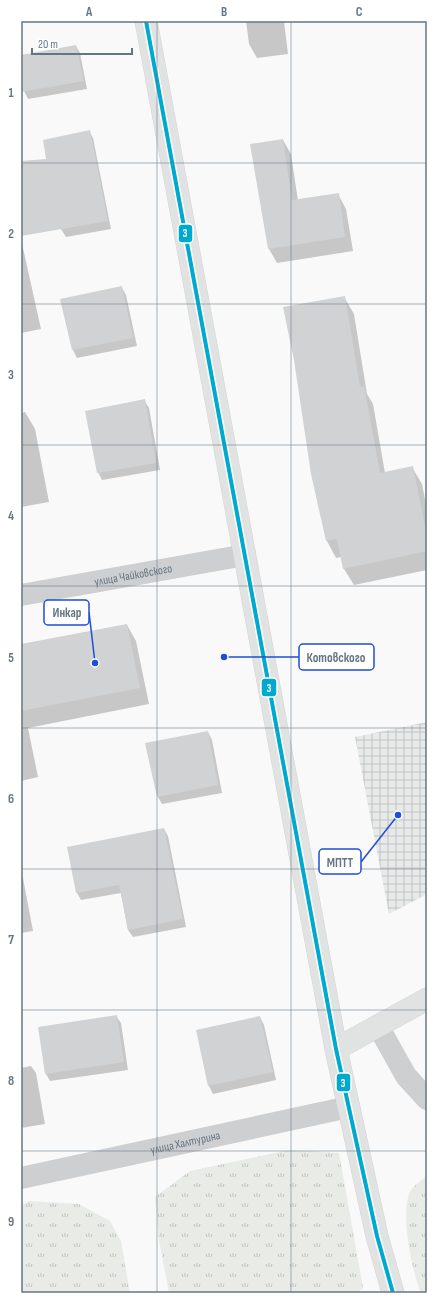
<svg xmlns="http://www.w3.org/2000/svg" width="448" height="1314" font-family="'Sofia Sans Condensed',sans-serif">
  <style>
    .industrial { fill: url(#industrial-grid) }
    .grass { fill: url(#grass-tufts) }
    .shadow { fill: #0003 }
    .building { fill: #d0d2d3 }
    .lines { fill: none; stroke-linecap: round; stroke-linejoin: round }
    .major-casing { stroke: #d5d6d7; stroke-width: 23 }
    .minor { stroke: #cecfd0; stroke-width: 22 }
    .major { stroke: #e1e2e2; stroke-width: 22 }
    .bus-1-casing { stroke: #fff; stroke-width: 7 }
    .bus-1 { stroke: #00a9ce; stroke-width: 4 }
    .grid { fill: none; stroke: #657683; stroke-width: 1; stroke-opacity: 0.55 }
    .labels { text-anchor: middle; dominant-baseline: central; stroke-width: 4; stroke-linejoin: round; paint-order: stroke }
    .street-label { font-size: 12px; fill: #657683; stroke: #fff }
    .leader { fill: none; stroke: #1d4ed8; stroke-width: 1.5 }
    .callout-dot { fill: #1d4ed8; stroke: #fff; stroke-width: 1.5 }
    .callout { fill: #fff; stroke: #1d4ed8; stroke-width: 1.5 }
    .callout-label { font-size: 13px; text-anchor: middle; font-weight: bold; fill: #657683 }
    .line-badge { stroke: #fff; stroke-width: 1.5 }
    .badge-label { font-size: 11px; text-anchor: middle; font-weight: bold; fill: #fff }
    .neatline { fill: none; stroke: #657683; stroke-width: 1.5 }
    .grid-label { font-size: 13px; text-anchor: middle; font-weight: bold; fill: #657683 }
  </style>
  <defs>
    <pattern id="industrial-grid" width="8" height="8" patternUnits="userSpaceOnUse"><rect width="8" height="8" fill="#e8e9e9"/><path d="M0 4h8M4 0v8" fill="none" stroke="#c0c1c2"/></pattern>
    <pattern id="grass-tufts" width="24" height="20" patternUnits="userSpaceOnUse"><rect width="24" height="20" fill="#e8ebe6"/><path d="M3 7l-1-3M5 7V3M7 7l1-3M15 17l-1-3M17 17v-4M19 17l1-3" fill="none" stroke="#c0c3c0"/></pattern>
  </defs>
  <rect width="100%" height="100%" fill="#f9f9f9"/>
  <path class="industrial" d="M 427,722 L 427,894 L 389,914 L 355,737 Z"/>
  <path class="grass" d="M 289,1150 L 339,1153 L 363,1288 L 357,1293 L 169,1293 L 159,1240 L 155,1197 L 190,1171 Z
    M 427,1175 L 427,1293 L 421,1293 C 412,1272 399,1210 411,1190 C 415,1185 422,1180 427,1175 Z
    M 29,1201 L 79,1204 L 110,1221 L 121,1241 L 130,1293 L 21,1293 L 21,1206 Z"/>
  <path class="shadow" d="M 246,21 L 284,21 L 288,54 L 257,58 L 249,44 Z
    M 76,46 L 80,53 L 87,89 L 28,99 L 24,91 L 21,78 L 21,56 Z
    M 89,131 L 93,138 L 111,229 L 66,237 L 61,229 L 44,141 Z
    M 283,140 L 291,154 L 298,201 L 338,194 L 346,209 L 353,251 L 277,263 L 269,249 Z
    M 21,239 L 41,329 L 21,333 Z
    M 122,288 L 126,295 L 137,346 L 77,358 L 73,350 L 62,300 Z
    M 344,297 L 354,314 L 367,394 L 373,404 L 385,473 L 412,467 L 422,484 L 427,509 L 427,570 L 354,585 L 344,569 L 342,557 L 336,558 L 327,541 L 312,473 Z
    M 144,400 L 149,408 L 160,470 L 102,480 L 98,472 Z
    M 25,412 L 35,429 L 49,502 L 21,507 L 21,413 Z
    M 127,625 L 136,641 L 149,704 L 28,728 L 38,777 L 21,781 L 21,667 Z
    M 208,732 L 212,740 L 222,793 L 162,804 L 158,797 Z
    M 164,829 L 168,836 L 186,927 L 133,937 L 128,930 L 121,893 L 81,900 L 77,893 L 68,848 Z
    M 21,874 L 23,878 L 33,931 L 21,933 Z
    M 116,1016 L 121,1023 L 128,1070 L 50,1081 L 46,1074 Z
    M 260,1017 L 264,1025 L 276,1080 L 213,1094 L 209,1086 L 197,1031 Z
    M 31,1066 L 36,1073 L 45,1124 L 21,1128 L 21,1068 Z"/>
  <path class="building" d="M 76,45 L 84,81 L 21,92 L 21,55 Z
    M 90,130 L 108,221 L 21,236 L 21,161 L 46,159 L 43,140 Z
    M 283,139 L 292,200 L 339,193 L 345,237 L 268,249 L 250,144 Z
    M 122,286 L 133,338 L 72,350 L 60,299 Z
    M 345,296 L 360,387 L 364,386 L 380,473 L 413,466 L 427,536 L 427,551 L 343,569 L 337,539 L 326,541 L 311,474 L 294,360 L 283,307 Z
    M 145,399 L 156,463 L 97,473 L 85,411 Z
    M 127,624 L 140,688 L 21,711 L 21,644 Z
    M 208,731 L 218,785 L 157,797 L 145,743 Z
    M 164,828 L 183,919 L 128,930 L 119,885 L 76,893 L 67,847 Z
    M 117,1015 L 124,1062 L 45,1074 L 38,1027 Z
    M 260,1016 L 273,1072 L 208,1086 L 196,1030 Z"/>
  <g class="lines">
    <defs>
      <path id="major" d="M 146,21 L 336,1049 L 377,1236 L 393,1293
        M 336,1049 L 427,999"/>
    </defs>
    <use href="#major" class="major-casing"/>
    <g class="minor">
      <path id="s1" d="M 21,595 L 245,555"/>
      <path d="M 378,1026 L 406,1076 L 427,1099"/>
      <path id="s2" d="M 21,1178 L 349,1107"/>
    </g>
    <use href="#major" class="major"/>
    <defs>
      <path id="bus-1" d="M 146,21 L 336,1049 L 377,1236 L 393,1293"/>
    </defs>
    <use href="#bus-1" class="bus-1-casing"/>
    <use href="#bus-1" class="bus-1"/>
  </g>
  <path class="grid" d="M 157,21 L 157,1293M 291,21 L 291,1293M 21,163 L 427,163M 21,304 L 427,304M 21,445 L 427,445M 21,586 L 427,586M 21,728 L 427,728M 21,869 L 427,869M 21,1010 L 427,1010M 21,1151 L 427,1151"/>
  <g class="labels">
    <g class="street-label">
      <text stroke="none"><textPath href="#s1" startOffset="114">улица Чайковского</textPath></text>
      <text stroke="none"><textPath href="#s2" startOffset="168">улица Халтурина</textPath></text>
    </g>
  </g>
  <path class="leader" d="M95 663L89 612M224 657L299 657M398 815L361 862"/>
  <g class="callout-dot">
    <circle cx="95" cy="663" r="4"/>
    <circle cx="224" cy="657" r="4"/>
    <circle cx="398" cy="815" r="4"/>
  </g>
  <g class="callout">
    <rect x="44" y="600" width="45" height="25" rx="4"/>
    <rect x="299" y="644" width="75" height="26" rx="4"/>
    <rect x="319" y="849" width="42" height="25" rx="4"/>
  </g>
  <g class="callout-label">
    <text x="67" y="617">Инкар</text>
    <text x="336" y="662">Котовского</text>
    <text x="340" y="867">МПТТ</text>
  </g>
  <g class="line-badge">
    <rect x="178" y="224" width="15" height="19" rx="4" fill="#00a9ce"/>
    <rect x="261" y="678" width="16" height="19" rx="4" fill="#00a9ce"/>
    <rect x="336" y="1073" width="15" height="19" rx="4" fill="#00a9ce"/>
  </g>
  <g class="badge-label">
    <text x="185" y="237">3</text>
    <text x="269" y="692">3</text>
    <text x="343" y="1087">3</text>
  </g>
  <rect width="448" height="1314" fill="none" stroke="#ffffff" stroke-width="44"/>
  <path d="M32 48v6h100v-6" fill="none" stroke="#657683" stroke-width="2"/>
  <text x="38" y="48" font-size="12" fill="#657683" stroke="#ffffff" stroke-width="3" paint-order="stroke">20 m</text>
  <rect x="22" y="22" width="404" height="1270" class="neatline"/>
  <g class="grid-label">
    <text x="89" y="16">A</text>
    <text x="224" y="16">B</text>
    <text x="359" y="16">C</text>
    <text x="11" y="97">1</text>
    <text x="11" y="238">2</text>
    <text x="11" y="379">3</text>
    <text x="11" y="520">4</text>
    <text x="11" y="662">5</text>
    <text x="11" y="803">6</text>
    <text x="11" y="944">7</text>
    <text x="11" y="1085">8</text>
    <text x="11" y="1226">9</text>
  </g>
</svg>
